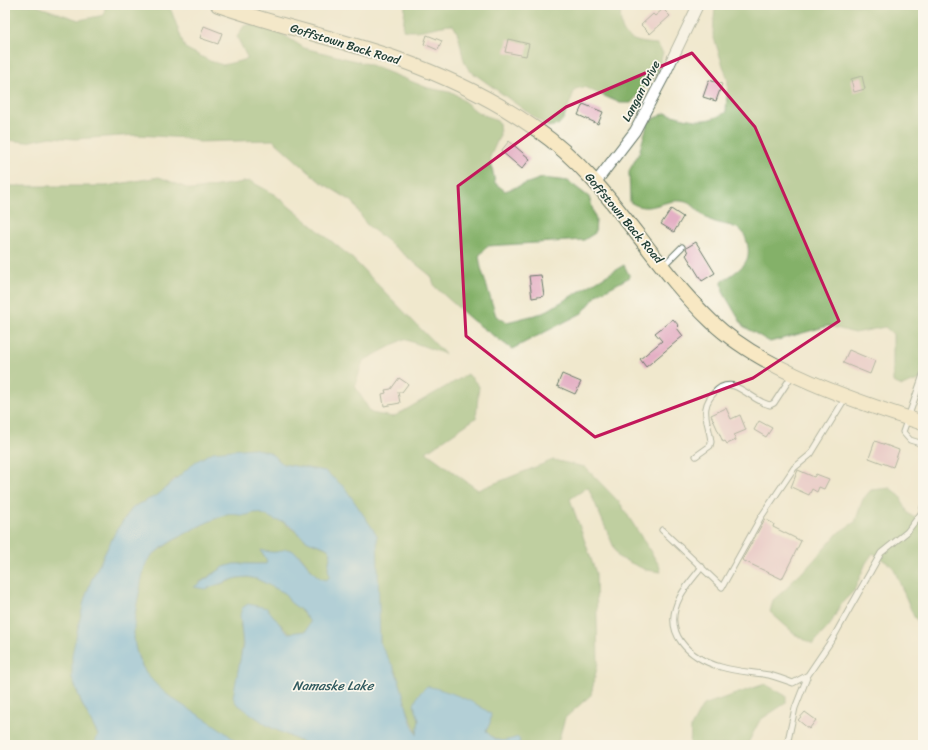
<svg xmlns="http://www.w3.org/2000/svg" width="928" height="750" font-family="Sriracha,sans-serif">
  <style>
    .forest { fill: #84b169; stroke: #52774e }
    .water { fill: #68b2e0; stroke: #44788a }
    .building { fill: #e4b0c5 }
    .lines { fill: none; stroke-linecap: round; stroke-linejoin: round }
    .lane-casing { stroke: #68796a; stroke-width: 7 }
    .street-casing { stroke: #68796a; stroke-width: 12 }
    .secondary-casing { stroke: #68796a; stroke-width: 16 }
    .lane { stroke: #fff; stroke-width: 5 }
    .street { stroke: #fff; stroke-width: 10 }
    .secondary { stroke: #f8e8c3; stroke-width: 14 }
    .marked { fill: none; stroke: #c2185b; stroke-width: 3; stroke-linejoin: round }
    .labels { text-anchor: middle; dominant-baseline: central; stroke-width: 3.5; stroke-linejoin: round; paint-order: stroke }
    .street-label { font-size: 12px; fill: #1f3d34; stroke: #fbf7ec }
    .water-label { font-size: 13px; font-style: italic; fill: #315a5f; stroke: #fbf7ec }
  </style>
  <rect width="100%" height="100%" fill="#fbf7ec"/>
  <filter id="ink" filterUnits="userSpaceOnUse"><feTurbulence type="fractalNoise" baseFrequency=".025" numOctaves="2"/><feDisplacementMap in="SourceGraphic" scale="8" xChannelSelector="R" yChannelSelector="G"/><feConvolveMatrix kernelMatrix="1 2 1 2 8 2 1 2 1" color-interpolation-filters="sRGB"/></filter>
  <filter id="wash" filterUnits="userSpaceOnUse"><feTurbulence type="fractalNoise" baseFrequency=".012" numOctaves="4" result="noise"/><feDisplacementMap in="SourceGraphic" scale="16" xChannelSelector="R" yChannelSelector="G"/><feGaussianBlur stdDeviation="0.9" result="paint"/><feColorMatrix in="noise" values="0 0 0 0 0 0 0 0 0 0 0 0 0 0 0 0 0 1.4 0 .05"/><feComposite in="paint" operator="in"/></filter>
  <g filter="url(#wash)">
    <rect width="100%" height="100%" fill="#f0e8cd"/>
    <path class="forest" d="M 5,5 L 34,5 L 79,20 L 104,15 L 105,5 L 165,5 L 171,10 L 185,48 L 210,61 L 223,65 L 248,59 L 237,37 L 244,26 L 256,23 L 270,26 L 304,48 L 368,64 L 428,88 L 454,93 L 476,111 L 499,122 L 500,135 L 490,157 L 495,183 L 505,191 L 542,178 L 568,181 L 589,197 L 596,220 L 595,233 L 584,240 L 487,246 L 479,256 L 481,268 L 496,316 L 507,322 L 543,313 L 624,265 L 630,277 L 598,294 L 582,313 L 512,349 L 472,320 L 435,287 L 431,276 L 366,224 L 353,202 L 319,181 L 273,140 L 199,142 L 187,138 L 137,135 L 75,139 L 51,137 L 26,142 L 5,140 Z
      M 405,5 L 621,5 C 618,37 628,42 657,44 L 663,53 L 657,73 L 631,103 L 620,103 L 584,87 L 575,89 L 564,118 L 558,125 L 548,127 L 469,70 C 459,56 463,39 453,25 C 436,25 420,34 403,30 Z
      M 715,5 L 923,5 L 921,379 L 902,386 L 893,382 L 893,334 L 885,327 L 855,333 L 828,326 L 770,342 L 743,326 L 723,292 L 722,282 C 738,269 753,265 747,242 C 745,236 743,230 737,228 C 728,224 718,224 710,220 C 701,216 695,204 686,202 C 665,196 651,216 630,202 L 629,171 L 639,153 L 648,122 L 665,113 C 688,119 705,126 726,112 L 728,81 L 713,35 Z
      M 159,177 L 192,190 L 250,181 L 274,194 L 352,258 L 445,354 L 404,339 L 363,361 L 355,386 L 371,413 L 393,417 L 468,374 L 479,386 L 476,418 L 426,452 L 478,490 L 553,460 L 585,467 L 620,503 L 659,565 L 661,572 L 646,570 L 618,557 L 588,487 L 570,499 L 596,573 L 598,663 L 591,695 L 565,718 L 559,739 L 555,745 L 518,745 L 520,741 L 517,738 C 503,742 497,743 486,731 L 490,723 L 490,714 C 464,693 445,701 414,705 L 419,719 L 418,735 L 407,709 L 396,672 L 385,655 L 380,643 L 378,601 L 325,471 L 283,464 L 269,452 L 175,478 L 158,495 L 133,507 L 116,531 L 91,581 L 84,601 L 72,678 L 82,704 L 98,735 L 94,745 L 5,745 L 5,186 L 106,186 Z
      M 890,488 L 900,496 L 908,513 L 913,517 L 923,517 L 923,627 L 914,617 L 893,567 L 873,553 L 866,563 L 854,591 L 841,604 L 830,625 L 813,644 L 797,636 L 770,612 L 773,600 L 788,587 L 795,577 L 805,570 L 839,532 L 855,522 L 863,499 L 871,490 Z
      M 253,512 L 260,513 L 283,522 L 306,540 L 328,549 L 331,552 L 328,568 L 331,577 L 326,580 L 319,579 L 300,555 L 261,551 L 267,561 L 266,564 L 234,564 L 224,567 L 198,583 L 216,586 L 237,578 L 248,577 L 257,579 L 285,593 L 290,602 L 302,611 L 310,622 L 306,631 C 295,633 287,635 281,624 L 240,624 C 248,650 232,676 236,703 L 268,726 L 308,745 L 239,745 C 216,721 183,712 160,690 C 140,671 129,642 135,615 C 138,600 139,572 148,560 C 156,548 212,518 227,514 C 236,512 244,516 253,512 Z
      M 765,684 L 786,696 L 786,703 L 760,720 L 747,745 L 690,745 L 691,727 L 703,705 Z"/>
    <path class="water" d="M 252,448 L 269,452 L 283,464 L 325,471 L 345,488 L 377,535 L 380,643 C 385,654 392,663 396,673 C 405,693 406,716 417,735 L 419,719 L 414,705 L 418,695 L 427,686 C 448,691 473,700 491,714 L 490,723 L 486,731 C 496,743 503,742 518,737 L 520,741 L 518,745 L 308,745 L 268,726 L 236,703 L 233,697 L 243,645 L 240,615 L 242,608 L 248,604 L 267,608 L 285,631 L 289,633 L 306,631 L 310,622 L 302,611 L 290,602 L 285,593 L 257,579 L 248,577 L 237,578 L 205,589 L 194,587 L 224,567 L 234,564 L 266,564 L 267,561 L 261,550 C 265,551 272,553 276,552 C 282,552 284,547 291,550 C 306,556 310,577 326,580 L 330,577 L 328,568 L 331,552 C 325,544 313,545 305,539 C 298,534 292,526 284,522 C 281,521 278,521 275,520 C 269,517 264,514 258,513 C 254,512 251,514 247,515 C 240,516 232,513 226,515 C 210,519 156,547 148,560 C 143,569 142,579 140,589 C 134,616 128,646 145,671 C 168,706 211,715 239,745 L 220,745 L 213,741 L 211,742 L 211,745 L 94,745 L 98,735 L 82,704 L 72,678 L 72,655 L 84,601 L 91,581 L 116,531 L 133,507 L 158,495 L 195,462 L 213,452 Z"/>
    <g id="blocks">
      <path class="building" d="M 663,9 L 670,16 L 650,34 L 641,25 L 653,14 L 655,16 Z
        M 204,26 L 222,33 L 218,44 L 200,38 Z
        M 427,35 L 442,41 L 438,50 L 424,44 Z
        M 508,39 L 529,44 L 526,56 L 505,52 Z
        M 862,76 L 865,89 L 854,92 L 851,79 Z
        M 709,80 L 722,84 L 716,101 L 703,97 Z
        M 583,104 L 603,112 L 598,124 L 578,115 Z
        M 509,141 L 530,159 L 522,169 L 501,151 Z
        M 671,209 L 683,217 L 674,232 L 661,224 Z
        M 696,242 L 715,273 L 702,281 L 686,255 L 688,253 L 686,248 Z
        M 541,275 L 544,296 L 532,298 L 529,276 Z
        M 673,319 L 679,326 L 677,328 L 683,336 L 646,367 L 640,359 L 662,341 L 655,333 Z
        M 849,350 L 875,361 L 870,374 L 843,363 Z
        M 562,374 L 581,382 L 575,394 L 557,386 Z
        M 399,378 L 408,384 L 402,392 L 398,392 L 400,403 L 384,406 L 382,394 L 386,393 L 385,390 L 391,389 Z
        M 726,408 L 731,419 L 740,415 L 746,430 L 734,435 L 736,440 L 727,444 L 725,441 L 723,442 L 711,415 Z
        M 759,421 L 772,428 L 766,437 L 754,430 Z
        M 875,441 L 899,450 L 893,467 L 869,458 Z
        M 798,470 L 814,477 L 816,474 L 829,479 L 824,489 L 819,487 L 817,492 L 812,489 L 809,495 L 791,487 Z
        M 765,519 L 774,524 L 773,527 L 801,541 L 782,579 L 742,560 Z
        M 805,712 L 816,720 L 809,729 L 798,720 Z"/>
    </g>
  </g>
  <g filter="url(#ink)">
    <use href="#blocks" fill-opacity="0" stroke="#68796a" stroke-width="1"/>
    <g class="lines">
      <defs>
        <path id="lane" d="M 664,265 L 682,247
          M 923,375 L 903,432 L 910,440 L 923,444
          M 696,456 L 710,446 L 711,442 C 709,421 697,408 717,390 C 721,386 729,384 734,386 C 747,391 757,402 770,405 L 774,403 L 793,374
          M 662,530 L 722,587 L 761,517 L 794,468 L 811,454 L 846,397
          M 702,567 C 694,577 685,587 680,597 C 661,633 689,658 721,667 C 737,672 753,672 769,675 C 777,677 785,680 793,683 L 808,675 L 833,638 L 881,553 L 907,532 L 922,512 L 923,507
          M 787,745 L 795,708 L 808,675"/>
        <path id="street" d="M 596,182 L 635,131 L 665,74 L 698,5"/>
        <path id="secondary" d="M 218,5 C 278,26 340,39 400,60 C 447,77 495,100 536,129 C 609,179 648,261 711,321 C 762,370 857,402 923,423"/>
      </defs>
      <use href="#lane" class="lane-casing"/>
      <use href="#street" class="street-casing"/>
      <use href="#secondary" class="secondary-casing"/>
      <use href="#lane" class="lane"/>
      <use href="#street" class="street"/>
      <use href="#secondary" class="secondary"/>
    </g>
  </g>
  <path d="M0 0H928V750H0ZM 692,53 L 755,127 L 839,321 L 753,378 L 595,437 L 466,336 L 458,186 L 566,107 Z" fill="#f0e8cd" fill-opacity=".55" fill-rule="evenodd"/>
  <path class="marked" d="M 692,53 L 755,127 L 839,321 L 753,378 L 595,437 L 466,336 L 458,186 L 566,107 Z"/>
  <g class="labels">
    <g class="street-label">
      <text transform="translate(345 44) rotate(17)">Goffstown Back Road</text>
      <text transform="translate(641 91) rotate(-62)">Langan Drive</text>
      <text transform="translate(624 218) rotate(50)">Goffstown Back Road</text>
    </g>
    <g class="water-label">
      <text x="333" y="685">Namaske Lake</text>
    </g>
  </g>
  <rect width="928" height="750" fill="none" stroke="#fbf7ec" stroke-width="20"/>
</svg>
